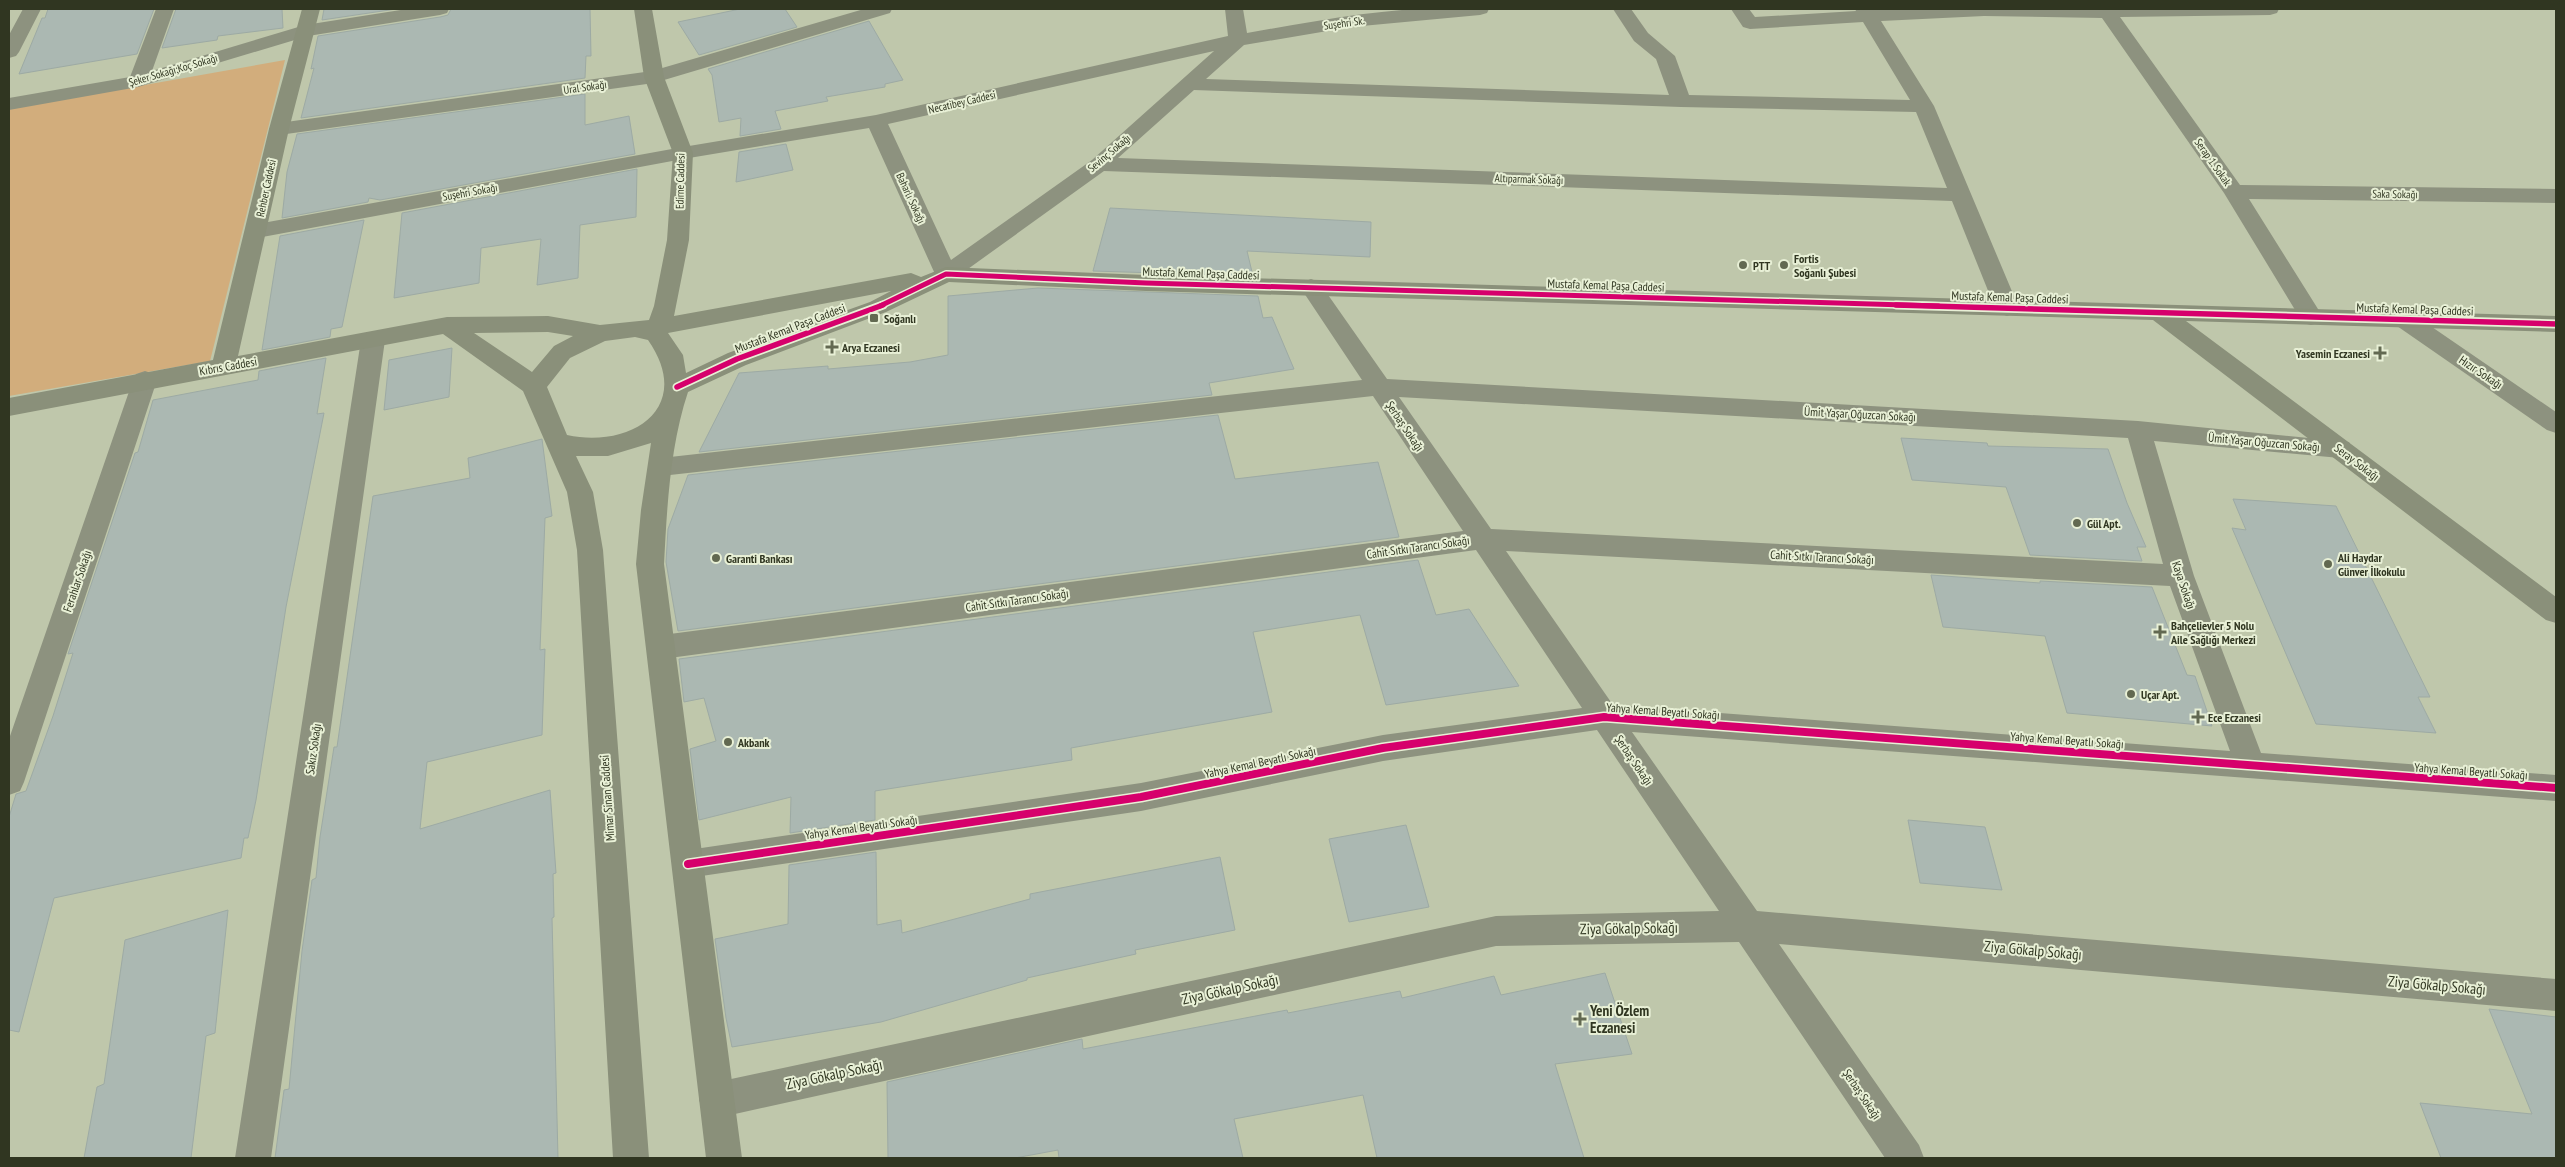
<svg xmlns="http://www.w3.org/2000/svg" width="2565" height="1167" font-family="'PT Sans Narrow',sans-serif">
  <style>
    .green { fill: #d2ad7c }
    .building { fill: #abb8b2; stroke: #9daaa4 }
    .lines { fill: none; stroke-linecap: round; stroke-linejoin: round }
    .street { fill: #8d927f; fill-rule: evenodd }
    .secondary { fill: #8a907a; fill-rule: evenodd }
    .cycleway-far2-casing { stroke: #e8f0d6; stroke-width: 8 }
    .cycleway-far1-casing { stroke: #e8f0d6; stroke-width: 9 }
    .cycleway-casing { stroke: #e8f0d6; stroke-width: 11 }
    .cycleway-far2 { stroke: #d6006c; stroke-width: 5 }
    .cycleway-far1 { stroke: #d6006c; stroke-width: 5.5 }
    .cycleway { stroke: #d6006c; stroke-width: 8 }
    .poi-dot { fill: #626951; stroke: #e8f0d6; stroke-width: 2 }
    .labels { text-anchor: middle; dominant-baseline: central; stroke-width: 4; stroke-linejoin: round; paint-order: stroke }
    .far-street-label { font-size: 11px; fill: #303621; stroke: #e8f0d6 }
    .poi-label { font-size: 12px; font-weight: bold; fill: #303621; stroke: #e8f0d6; text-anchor: start }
    .street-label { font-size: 12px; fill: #303621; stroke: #e8f0d6 }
    .near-street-label { font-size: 15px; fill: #303621; stroke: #e8f0d6 }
    .near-poi-label { font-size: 15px; font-weight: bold; fill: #303621; stroke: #e8f0d6; text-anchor: start }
  </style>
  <rect width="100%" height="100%" fill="#bfc7ab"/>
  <path class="green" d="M 285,60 L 210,361 L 9,396 L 9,109 Z"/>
  <path class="building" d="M 48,9 L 154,9 L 137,54 L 19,74 L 42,18 L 45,18 Z
    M 176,9 L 282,9 L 283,28 L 218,36 L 217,40 L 162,48 Z
    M 324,9 L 396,9 L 322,20 Z
    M 451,9 L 590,9 L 591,56 L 586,56 L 585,78 L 301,118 L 314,68 L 311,69 L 318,36 L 440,17 L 448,15 Z
    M 740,9 L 785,9 L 797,27 L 699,55 L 678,22 Z
    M 869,21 L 903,80 L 885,84 L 885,87 L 826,97 L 828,101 L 775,111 L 781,129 L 740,136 L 741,118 L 719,122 L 712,75 L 708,69 Z
    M 585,94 L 585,125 L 629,116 L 635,154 L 380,200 L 369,198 L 368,202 L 282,218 L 287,172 L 297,134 Z
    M 786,144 L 793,170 L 736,182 L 739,152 Z
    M 637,169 L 636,217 L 580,225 L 578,278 L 537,285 L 541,239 L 481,248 L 479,283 L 394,298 L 402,213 Z
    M 1110,208 L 1371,222 L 1370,257 L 1247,251 L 1253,276 L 1093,271 Z
    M 364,220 L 342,327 L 331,329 L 330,337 L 262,350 L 280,236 Z
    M 1038,288 L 1258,296 L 1263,318 L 1272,317 L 1294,369 L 1209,383 L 1212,395 L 699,452 L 739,373 L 828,366 L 828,369 L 910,362 L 948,355 L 948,296 Z
    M 452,348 L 449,397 L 384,410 L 389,360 Z
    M 326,358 L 317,414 L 324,413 L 286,607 L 256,800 L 248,838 L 244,838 L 241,858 L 54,898 L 19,1032 L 9,1030 L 9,817 L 16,794 L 26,791 L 53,716 L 73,653 L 68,654 L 135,453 L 138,452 L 153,400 L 258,380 L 259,371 Z
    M 1218,415 L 1235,479 L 1378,462 L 1399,537 L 678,631 L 666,562 L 668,529 L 688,475 Z
    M 1901,438 L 1987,443 L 1988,446 L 2108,449 L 2127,503 L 2146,547 L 2137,547 L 2142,561 L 2030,555 L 2006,487 L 1912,480 Z
    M 542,439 L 552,516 L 545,518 L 540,650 L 545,649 L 542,735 L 427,762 L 420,829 L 550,790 L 556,873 L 553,874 L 554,917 L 552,918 L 558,1158 L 275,1158 L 284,1090 L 289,1089 L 302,951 L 312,880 L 316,878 L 320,837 L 334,747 L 337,747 L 373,496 L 470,478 L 468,458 Z
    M 2233,499 L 2336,506 L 2430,697 L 2418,697 L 2436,733 L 2316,724 L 2232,528 L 2246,530 Z
    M 1418,560 L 1436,615 L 1469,609 L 1519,686 L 1386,705 L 1360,615 L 1253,632 L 1272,712 L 1071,748 L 1072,760 L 875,791 L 875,820 L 790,833 L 791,797 L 699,820 L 690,749 L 716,741 L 704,698 L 684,702 L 679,659 Z
    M 1931,575 L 2040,583 L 2040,581 L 2152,587 L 2187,675 L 2195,676 L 2212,726 L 2067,713 L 2045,636 L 1943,627 Z
    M 1908,820 L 1985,827 L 2002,890 L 1920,883 Z
    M 1406,825 L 1429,907 L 1349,922 L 1329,839 Z
    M 876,852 L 877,925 L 901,920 L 902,933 L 1030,899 L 1030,894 L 1220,857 L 1235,930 L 1135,950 L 1136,954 L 1027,978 L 1027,980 L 881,1022 L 732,1047 L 726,1018 L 715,939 L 788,924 L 789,865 Z
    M 228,910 L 215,1033 L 206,1036 L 191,1158 L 84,1158 L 97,1087 L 104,1084 L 125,940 Z
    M 1605,973 L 1632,1054 L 1555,1064 L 1584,1158 L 1377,1158 L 1363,1095 L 1234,1119 L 1243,1158 L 1059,1158 L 1058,1150 L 1015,1158 L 888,1158 L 887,1082 L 1082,1039 L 1083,1049 L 1287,1010 L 1288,1013 L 1400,991 L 1402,998 L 1494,976 L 1501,995 Z
    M 2489,1009 L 2556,1017 L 2556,1158 L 2441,1158 L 2420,1103 L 2532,1114 Z"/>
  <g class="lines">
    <path class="street" d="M 23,9 L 41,9 L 19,52 L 16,56 L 9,58 L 9,35 Z
      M 156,9 L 174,9 L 152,71 L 305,25 L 407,9 L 449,9 L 447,13 L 440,15 L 308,36 L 138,87 L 9,110 L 9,98 L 130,77 Z
      M 864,9 L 892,9 L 890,13 L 654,83 L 279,135 L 272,133 L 269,129 L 272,125 L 279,123 L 652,71 Z
      M 1225,9 L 1243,9 L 1247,33 C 1327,19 1408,3 1489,9 L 1487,13 L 1480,15 L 1351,27 L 1244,45 L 1206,79 L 1669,95 L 1656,59 L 1634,41 L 1613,9 L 1631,9 L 1648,33 L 1675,56 L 1689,95 L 1910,100 L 1863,22 L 1750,29 L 1743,27 L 1731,9 L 1749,9 L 1755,17 L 1856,11 L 1855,9 L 2279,9 L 2277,13 L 2270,15 L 2120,17 L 2240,185 L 2556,189 L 2556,203 L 2249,199 L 2323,317 L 2319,323 L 2311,325 L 2303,323 L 2224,193 L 2102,18 L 1984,16 L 1881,21 L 1934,106 L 2019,308 L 2015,313 L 2007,316 L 1999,313 L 1995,308 L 1952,201 L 1104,171 L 954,279 L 946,281 L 938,279 L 935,274 L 869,128 L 683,159 L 257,238 L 249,236 L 246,231 L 249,226 L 257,224 L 683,147 L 876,115 L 1228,36 ZM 1214,51 L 1092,160 L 951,260 L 888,124 ZM 1194,90 L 1681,107 L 1916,112 L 1947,188 L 1118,158 Z
      M 1311,279 L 1319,282 L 1387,379 L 2138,421 L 2349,442 L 2353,449 L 2349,456 L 2340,458 L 2154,441 L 2194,576 L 2261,753 L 2556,775 L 2556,801 L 1632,732 L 1757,911 L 2556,979 L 2556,1011 L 1779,944 L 1919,1145 L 1924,1158 L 1885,1158 L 1739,942 L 1496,946 L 717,1118 L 704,1113 L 699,1100 L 704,1087 L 717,1082 L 1496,916 L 1719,911 L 1597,730 L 1383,761 L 1141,811 L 688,878 L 677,874 L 672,864 L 677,854 L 688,850 L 1141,783 L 1383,735 L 1582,708 L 1476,550 L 662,659 L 652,655 L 648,647 L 652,639 L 662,635 L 1463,531 L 1373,396 L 661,476 L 652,474 L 648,467 L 652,460 L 661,458 L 1362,380 L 1300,287 L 1303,282 ZM 1399,397 L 2128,438 L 2163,564 L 1491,529 ZM 1506,551 L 2170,586 L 2230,751 L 1613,705 Z
      M 2405,312 L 2413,314 L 2556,412 L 2556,433 L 2547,430 L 2397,326 L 2393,320 L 2397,314 Z
      M 373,332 L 381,334 L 385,340 L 271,1158 L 235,1158 L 361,340 L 365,334 Z
      M 145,371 L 154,374 L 157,380 L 24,782 L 20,791 L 9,795 L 9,739 L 133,380 L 136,374 Z"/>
    <path class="secondary" d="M 302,9 L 320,9 L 289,129 L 238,356 L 447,317 L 548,316 L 600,325 L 649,320 L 654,306 L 667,240 L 673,153 L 644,77 L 634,9 L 652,9 L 664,77 L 693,153 L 689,240 L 674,316 L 911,273 L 921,277 L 946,267 L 1146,275 L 2556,316 L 2556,332 L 2186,321 L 2556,597 L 2556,623 L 2546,620 L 2153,320 L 1146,291 L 949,282 L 886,312 L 746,365 L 688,392 C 670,446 667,507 664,564 L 742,1158 L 706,1158 L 636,564 L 641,510 L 651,443 L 608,456 L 576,456 L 593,492 L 603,550 L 649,1158 L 613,1158 L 577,550 L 567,492 L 523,391 L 443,334 L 9,416 L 9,398 L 213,360 L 269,129 ZM 891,291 L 870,302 L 728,353 L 686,373 L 683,355 L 668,333 ZM 548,332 L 573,336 L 554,346 L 532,372 L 474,333 ZM 635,337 L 648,340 C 695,407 632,449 567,435 L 547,387 L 570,358 L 605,341 Z"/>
    <defs>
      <path id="cycleway-far2" d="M 880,306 L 946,274 L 1146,283 L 1939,306"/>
      <path id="cycleway-far1" d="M 1896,305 L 2556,324
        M 677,387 L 737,359 L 883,305"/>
      <path id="cycleway" d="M 688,864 L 1141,797 L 1383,748 L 1604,717 L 2556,788"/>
    </defs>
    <use href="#cycleway-far2" class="cycleway-far2-casing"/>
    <use href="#cycleway-far1" class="cycleway-far1-casing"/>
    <use href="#cycleway" class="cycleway-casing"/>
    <use href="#cycleway-far2" class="cycleway-far2"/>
    <use href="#cycleway-far1" class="cycleway-far1"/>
    <use href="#cycleway" class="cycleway"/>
  </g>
  <g class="poi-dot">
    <circle cx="1743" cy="265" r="5"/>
    <circle cx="1784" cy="265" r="5"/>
    <rect x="869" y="313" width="10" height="10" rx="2.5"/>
    <path d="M829.5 339.5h5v5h5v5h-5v5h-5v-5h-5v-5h5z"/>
    <path d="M2377.5 345.5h5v5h5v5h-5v5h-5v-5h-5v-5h5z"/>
    <circle cx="2077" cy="523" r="5"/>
    <circle cx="716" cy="558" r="5"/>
    <circle cx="2328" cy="564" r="5"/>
    <path d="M2157.5 624.5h5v5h5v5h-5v5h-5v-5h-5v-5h5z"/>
    <circle cx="2131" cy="694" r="5"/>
    <path d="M2195.5 709.5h5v5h5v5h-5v5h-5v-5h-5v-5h5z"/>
    <circle cx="728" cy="742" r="5"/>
    <path d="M1577.5 1011.5h5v5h5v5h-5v5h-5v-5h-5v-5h5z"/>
  </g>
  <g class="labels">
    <g class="far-street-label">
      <text transform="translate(1344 23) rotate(-8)">Suşehri Sk.</text>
      <text transform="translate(173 70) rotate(-16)">Şeker Sokağı;Koç Sokağı</text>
      <text transform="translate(585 87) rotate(-8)">Ural Sokağı</text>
      <text transform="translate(962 102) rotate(-13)">Necatibey Caddesi</text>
      <text transform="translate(1109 153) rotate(-40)">Sevinç Sokağı</text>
      <text transform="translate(2213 162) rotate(55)">Serap 1. Sokak</text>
      <text transform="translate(1529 179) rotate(2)">Altıparmak Sokağı</text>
      <text transform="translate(680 181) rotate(-89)">Edirne Caddesi</text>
      <text transform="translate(266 188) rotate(-78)">Rehber Caddesi</text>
      <text transform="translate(470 192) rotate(-10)">Suşehri Sokağı</text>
      <text transform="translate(2395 194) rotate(1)">Saka Sokağı</text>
      <text transform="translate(911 198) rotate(65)">Baharlı Sokağı</text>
    </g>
    <g class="poi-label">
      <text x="1794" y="258">Fortis<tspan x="1794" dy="14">Soğanlı Şubesi</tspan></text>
      <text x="1753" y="265">PTT</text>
      <text x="884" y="318">Soğanlı</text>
      <text x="842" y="347">Arya Eczanesi</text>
      <text x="2370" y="353" text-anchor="end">Yasemin Eczanesi</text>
      <text x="2087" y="523">Gül Apt.</text>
      <text x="2338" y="557">Ali Haydar<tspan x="2338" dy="14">Günver İlkokulu</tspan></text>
      <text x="726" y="558">Garanti Bankası</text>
      <text x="2171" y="625">Bahçelievler 5 Nolu<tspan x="2171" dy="14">Aile Sağlığı Merkezi</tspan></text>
      <text x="2141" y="694">Uçar Apt.</text>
      <text x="2208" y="717">Ece Eczanesi</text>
      <text x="738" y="742">Akbank</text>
    </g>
    <g class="street-label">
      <text transform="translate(1201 273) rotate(2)">Mustafa Kemal Paşa Caddesi</text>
      <text transform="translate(1606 285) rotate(2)">Mustafa Kemal Paşa Caddesi</text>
      <text transform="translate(2010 297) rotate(2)">Mustafa Kemal Paşa Caddesi</text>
      <text transform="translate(2415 309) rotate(2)">Mustafa Kemal Paşa Caddesi</text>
      <text transform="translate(790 328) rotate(-21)">Mustafa Kemal Paşa Caddesi</text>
      <text transform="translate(228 366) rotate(-10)">Kıbrıs Caddesi</text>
      <text transform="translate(2481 372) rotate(34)">Hızır Sokağı</text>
      <text transform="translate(1860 414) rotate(3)">Ümit Yaşar Oğuzcan Sokağı</text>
      <text transform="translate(1405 426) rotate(56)">Şerbaş Sokağı</text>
      <text transform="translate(2264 442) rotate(5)">Ümit Yaşar Oğuzcan Sokağı</text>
      <text transform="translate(2357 462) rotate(37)">Seray Sokağı</text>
      <text transform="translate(1418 547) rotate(-8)">Cahit Sıtkı Tarancı Sokağı</text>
      <text transform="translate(1822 557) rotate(3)">Cahit Sıtkı Tarancı Sokağı</text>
      <text transform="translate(77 581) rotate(-71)">Ferahlar Sokağı</text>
      <text transform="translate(2184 585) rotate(71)">Kaya Sokağı</text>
      <text transform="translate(1017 600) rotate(-8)">Cahit Sıtkı Tarancı Sokağı</text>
      <text transform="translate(1663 711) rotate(4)">Yahya Kemal Beyatlı Sokağı</text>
      <text transform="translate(2067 740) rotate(4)">Yahya Kemal Beyatlı Sokağı</text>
      <text transform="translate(313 749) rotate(-82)">Sakız Sokağı</text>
      <text transform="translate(1634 760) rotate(56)">Şerbaş Sokağı</text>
      <text transform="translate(1260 762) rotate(-12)">Yahya Kemal Beyatlı Sokağı</text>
      <text transform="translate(2471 771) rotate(4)">Yahya Kemal Beyatlı Sokağı</text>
      <text transform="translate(607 798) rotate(-94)">Mimar Sinan Caddesi</text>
      <text transform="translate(861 827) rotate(-8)">Yahya Kemal Beyatlı Sokağı</text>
      <text transform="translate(1862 1094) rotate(56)">Şerbaş Sokağı</text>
    </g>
    <g class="near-street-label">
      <text transform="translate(1629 928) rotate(-1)">Ziya Gökalp Sokağı</text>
      <text transform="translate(2033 950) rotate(5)">Ziya Gökalp Sokağı</text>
      <text transform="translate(2437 985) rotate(5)">Ziya Gökalp Sokağı</text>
      <text transform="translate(1230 989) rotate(-12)">Ziya Gökalp Sokağı</text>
      <text transform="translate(834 1074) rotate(-12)">Ziya Gökalp Sokağı</text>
    </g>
    <g class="near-poi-label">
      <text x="1590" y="1010">Yeni Özlem<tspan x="1590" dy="17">Eczanesi</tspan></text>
    </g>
  </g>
  <rect width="2565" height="1167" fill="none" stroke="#303621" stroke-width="20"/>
</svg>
